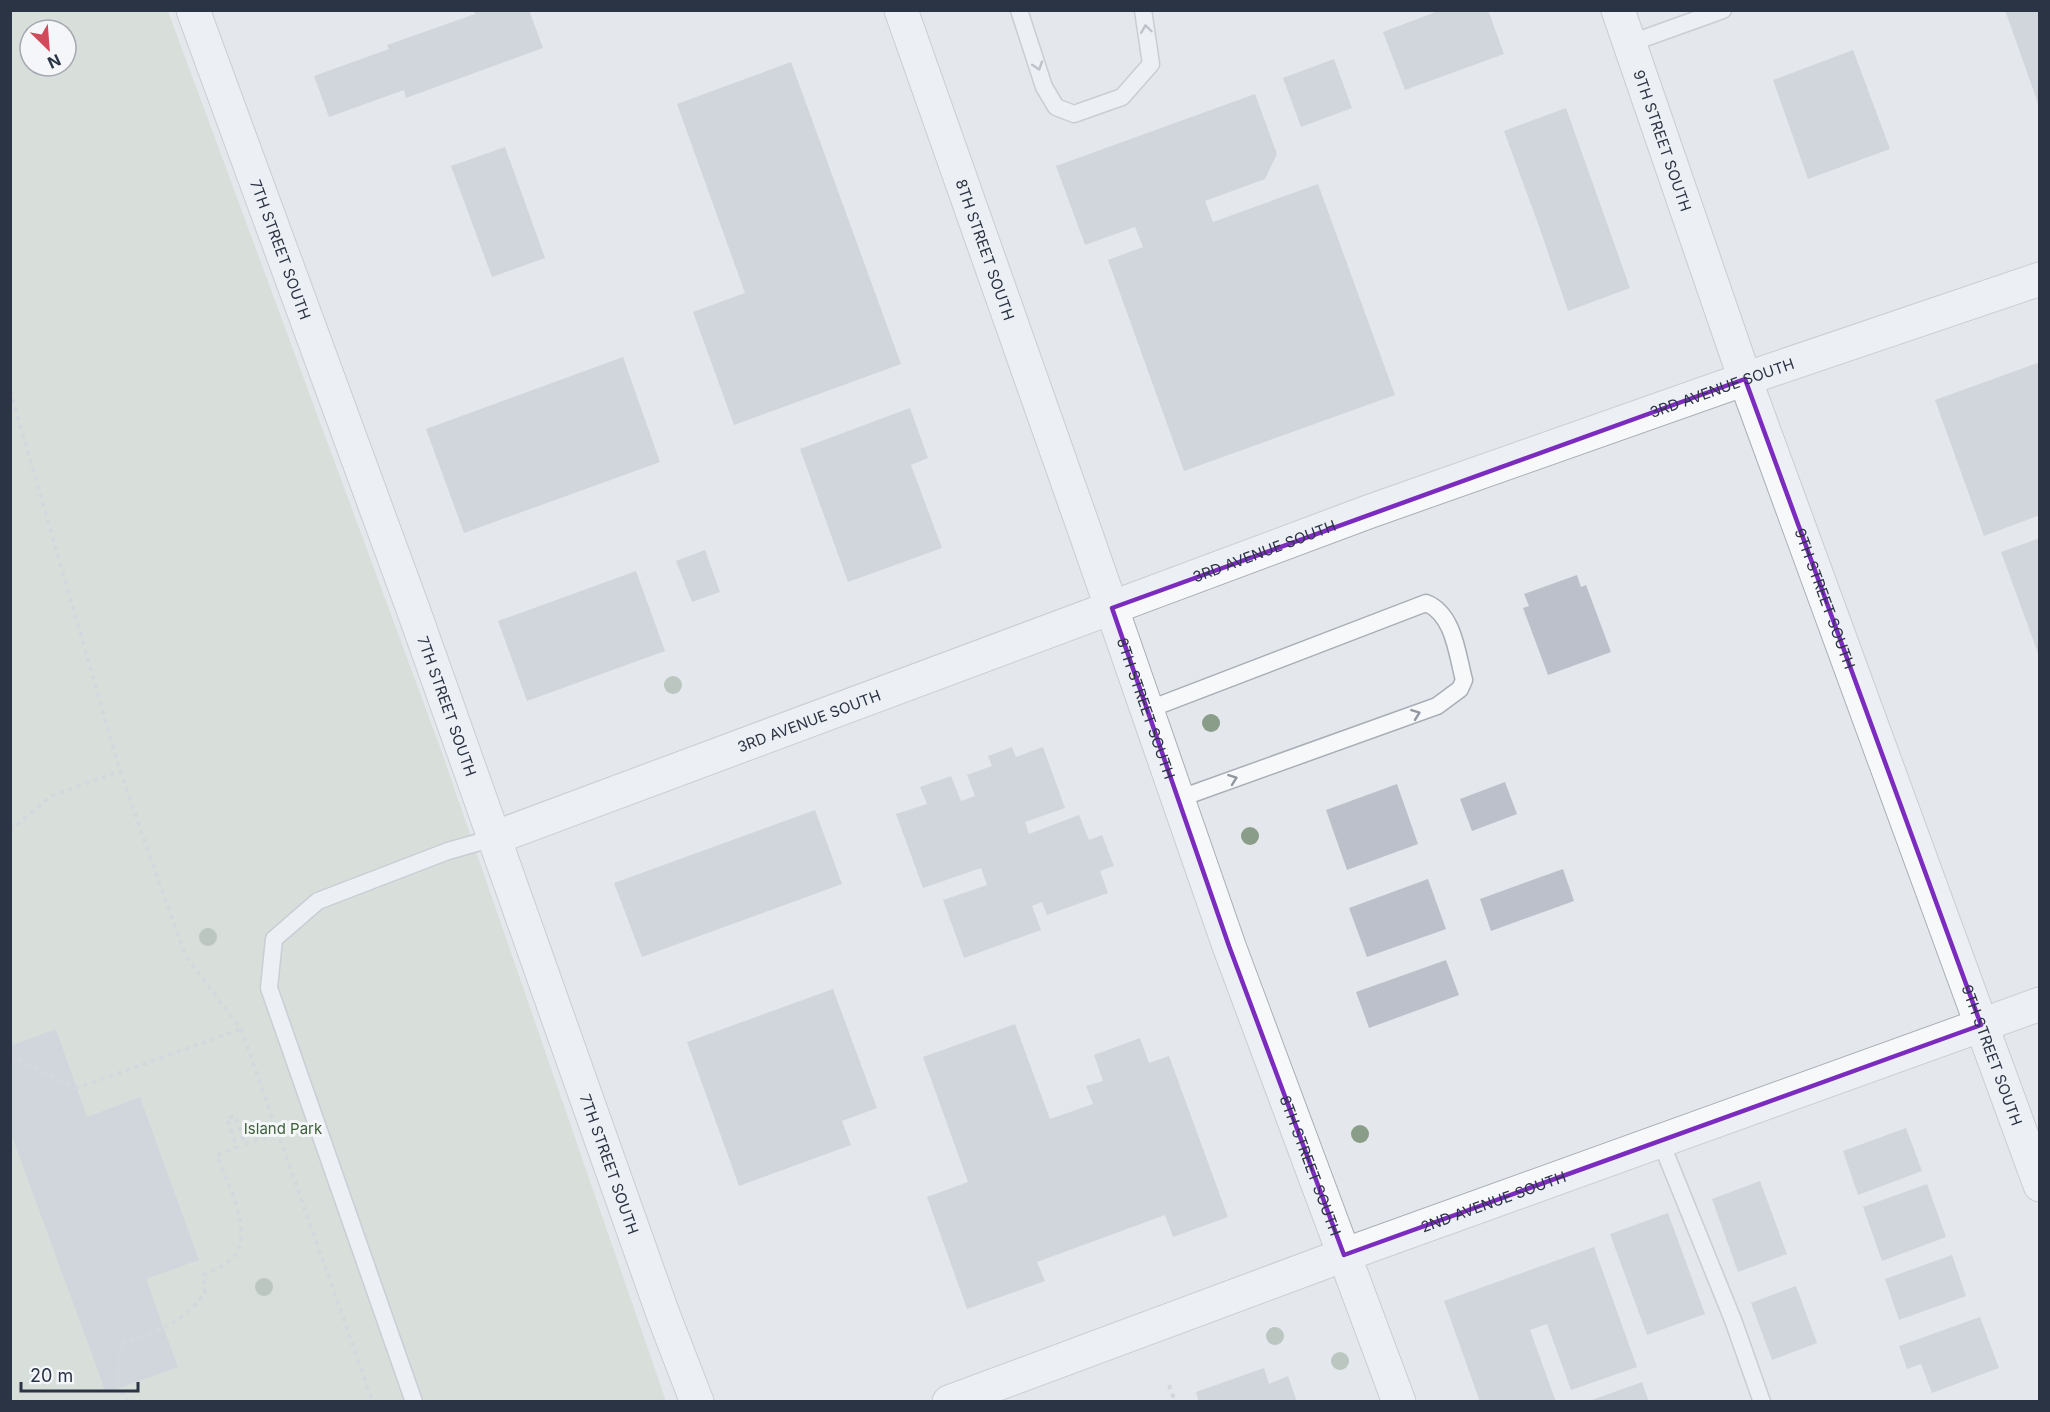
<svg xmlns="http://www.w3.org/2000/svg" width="2050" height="1412" font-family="Inter,sans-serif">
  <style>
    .green { fill: #c9d6c5; fill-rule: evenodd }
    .building { fill: #bbc0ca }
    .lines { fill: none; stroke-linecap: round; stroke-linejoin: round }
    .service-casing { stroke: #a9aeb7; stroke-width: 19 }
    .minor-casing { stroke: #a9aeb7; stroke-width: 35 }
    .path { stroke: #c2c5cb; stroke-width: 4; stroke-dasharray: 4.5 4.5; stroke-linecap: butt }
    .service { stroke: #f7f8fa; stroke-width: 16 }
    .minor { stroke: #f7f8fa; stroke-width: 33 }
    .tree { fill: #899d89 }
    .oneway { stroke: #9196a0 }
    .marked { fill: none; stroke: #7b2cbf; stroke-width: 4.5; stroke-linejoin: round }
    .labels { text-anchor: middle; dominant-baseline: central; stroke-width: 6; stroke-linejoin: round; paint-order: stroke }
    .street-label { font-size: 15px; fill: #2b3445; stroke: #f4f6f9 }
    .park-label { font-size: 15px; fill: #3f6138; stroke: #f4f6f9 }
  </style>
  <rect width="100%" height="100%" fill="#e4e7ec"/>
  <path class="green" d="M 11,11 L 168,11 L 440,747 L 666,1401 L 11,1401 ZM 30,30 L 66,30 L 66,66 L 30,66 Z"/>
  <path class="building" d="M 473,10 L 529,10 L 543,48 L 406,98 L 404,90 L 329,117 L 314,76 L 389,49 L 387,45 L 475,14 Z
    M 1441,10 L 1488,10 L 1504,54 L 1405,90 L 1383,32 Z
    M 2005,10 L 2040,10 L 2040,106 L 2039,106 Z
    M 1853,50 L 1890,149 L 1808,179 L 1773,80 Z
    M 1334,59 L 1352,108 L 1301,127 L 1283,78 Z
    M 791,62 L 901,364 L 734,425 L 693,312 L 745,293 L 677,104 Z
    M 1255,94 L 1277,154 L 1265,179 L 1205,201 L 1213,222 L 1318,184 L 1395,395 L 1184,471 L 1108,260 L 1143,247 L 1135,227 L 1085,245 L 1056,166 Z
    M 1566,108 L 1630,288 L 1568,311 L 1540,229 L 1504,131 Z
    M 505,147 L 545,258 L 492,277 L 451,166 Z
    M 623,357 L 660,462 L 464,533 L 426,429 Z
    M 2040,362 L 2040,515 L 1984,536 L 1935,400 Z
    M 910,408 L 928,458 L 911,465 L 942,548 L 848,582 L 800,449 Z
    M 2040,538 L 2040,656 L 2039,656 L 2001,552 Z
    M 705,550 L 720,592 L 692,602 L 676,561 Z
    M 636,571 L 665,651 L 527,701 L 498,621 Z
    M 1577,575 L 1581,587 L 1586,585 L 1611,652 L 1548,675 L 1523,608 L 1529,606 L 1524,594 Z
    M 1012,747 L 1016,757 L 1043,747 L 1065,808 L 1025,822 L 1029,834 L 1079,815 L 1089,840 L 1102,835 L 1114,866 L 1100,871 L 1108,893 L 1047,915 L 1042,902 L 1032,906 L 1041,930 L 964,958 L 943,900 L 987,885 L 981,868 L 923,888 L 896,814 L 927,804 L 920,787 L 951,776 L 961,801 L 975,796 L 967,775 L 992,766 L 988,756 Z
    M 1505,782 L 1517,814 L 1472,831 L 1460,799 Z
    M 1397,784 L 1418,844 L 1347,870 L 1326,810 Z
    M 815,810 L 842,884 L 642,957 L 614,883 Z
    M 1563,869 L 1574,901 L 1491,931 L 1480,899 Z
    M 1428,879 L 1446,929 L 1367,957 L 1349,908 Z
    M 1446,960 L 1459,995 L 1369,1028 L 1356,992 Z
    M 833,989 L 877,1108 L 842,1121 L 851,1145 L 739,1186 L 687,1042 Z
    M 1015,1024 L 1050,1119 L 1093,1104 L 1086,1086 L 1103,1081 L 1094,1055 L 1140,1038 L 1149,1063 L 1169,1056 L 1228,1217 L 1173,1237 L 1165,1215 L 1037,1262 L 1045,1281 L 967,1309 L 927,1197 L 968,1182 L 923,1057 Z
    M 56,1029 L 87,1117 L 140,1097 L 199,1260 L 146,1279 L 178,1367 L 106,1393 L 10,1131 L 10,1046 Z
    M 1906,1128 L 1922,1171 L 1858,1195 L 1843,1151 Z
    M 1760,1181 L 1787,1254 L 1738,1272 L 1712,1199 Z
    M 1927,1184 L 1946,1237 L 1882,1261 L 1863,1207 Z
    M 1668,1213 L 1705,1314 L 1647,1335 L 1610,1234 Z
    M 1594,1247 L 1637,1367 L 1571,1390 L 1547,1324 L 1530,1330 L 1556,1402 L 1480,1402 L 1444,1301 Z
    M 1952,1255 L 1966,1296 L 1899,1320 L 1885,1279 Z
    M 1796,1286 L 1817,1343 L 1772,1360 L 1751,1303 Z
    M 1980,1317 L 1999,1368 L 1932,1393 L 1921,1364 L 1907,1369 L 1899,1346 Z
    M 1264,1368 L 1269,1384 L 1288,1376 L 1297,1402 L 1199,1402 L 1196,1392 Z
    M 1642,1382 L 1649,1402 L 1589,1402 L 1589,1401 Z"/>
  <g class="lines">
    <defs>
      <path id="service" d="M 1019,10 L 1044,87 L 1056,107 L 1074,114 L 1122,97 L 1151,64 L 1143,10
        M 1631,43 L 1723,10
        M 1147,710 L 1426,603 C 1454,614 1457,654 1464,680 L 1460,689 L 1437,706 L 1178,799
        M 1660,1140 L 1733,1320 L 1762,1402
        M 414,1402 L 269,988 L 274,939 L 318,901 L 448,851 L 494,838"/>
      <g id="minor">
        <path id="s1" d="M 193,10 L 413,609 L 663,1314 L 697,1402"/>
        <path id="s2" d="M 901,10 L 1088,540 L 1229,946 L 1399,1402"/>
        <path id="s3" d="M 1618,10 L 1745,379 L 2040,1185"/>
        <path id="s4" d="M 494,838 L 1368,512 L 1745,379 L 2040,279"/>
        <path id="s5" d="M 949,1402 L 1344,1255 L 2040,1004"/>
      </g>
    </defs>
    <use href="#service" class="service-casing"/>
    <use href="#minor" class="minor-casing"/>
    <path class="path" d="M 10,390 L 120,771 L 185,955 L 241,1029 L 373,1402
      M 10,831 L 51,796 L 120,771
      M 10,1056 L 77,1088 L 241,1029
      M 1169,1385 L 1175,1402
      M 129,1402 L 118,1388 L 121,1344 C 157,1331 181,1325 205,1293 L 203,1275 C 215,1270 231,1263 238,1251 C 250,1225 226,1180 217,1155 L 237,1147 L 227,1118 L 235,1116 L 245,1144 L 278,1133"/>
    <use href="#service" class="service"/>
    <use href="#minor" class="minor"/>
  </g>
  <g class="tree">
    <circle cx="673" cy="685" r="9"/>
    <circle cx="1211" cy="723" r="9"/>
    <circle cx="1250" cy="836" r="9"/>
    <circle cx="208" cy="937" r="9"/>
    <circle cx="1360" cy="1134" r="9"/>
    <circle cx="264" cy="1287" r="9"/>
    <circle cx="1275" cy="1336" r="9"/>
    <circle cx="1340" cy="1361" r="9"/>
  </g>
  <defs><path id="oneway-chevron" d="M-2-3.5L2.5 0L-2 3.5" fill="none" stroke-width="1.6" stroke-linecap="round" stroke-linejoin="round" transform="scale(1.5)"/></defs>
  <g class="oneway">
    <use href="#oneway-chevron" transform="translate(1146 29) rotate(-98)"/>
    <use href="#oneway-chevron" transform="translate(1038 66) rotate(72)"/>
    <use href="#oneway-chevron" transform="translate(1416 714) rotate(-20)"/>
    <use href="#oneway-chevron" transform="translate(1233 779) rotate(-20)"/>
  </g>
  <path d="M0 0H2050V1412H0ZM 1745,379 L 1981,1025 L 1344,1255 L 1229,946 L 1112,608 Z" fill="#e4e7ec" fill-opacity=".55" fill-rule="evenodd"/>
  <path class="marked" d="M 1745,379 L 1981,1025 L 1344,1255 L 1229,946 L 1112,608 Z"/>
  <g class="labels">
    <g class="street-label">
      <text stroke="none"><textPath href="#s3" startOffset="138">9TH STREET SOUTH</textPath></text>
      <text stroke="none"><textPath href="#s1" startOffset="255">7TH STREET SOUTH</textPath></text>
      <text stroke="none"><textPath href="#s2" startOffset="254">8TH STREET SOUTH</textPath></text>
      <text stroke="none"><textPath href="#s4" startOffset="1308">3RD AVENUE SOUTH</textPath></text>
      <text stroke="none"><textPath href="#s4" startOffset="822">3RD AVENUE SOUTH</textPath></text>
      <text stroke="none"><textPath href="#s3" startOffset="624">9TH STREET SOUTH</textPath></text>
      <text stroke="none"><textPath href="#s1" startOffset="741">7TH STREET SOUTH</textPath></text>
      <text stroke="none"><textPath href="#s2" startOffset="740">8TH STREET SOUTH</textPath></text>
      <text stroke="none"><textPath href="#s4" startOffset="336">3RD AVENUE SOUTH</textPath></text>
      <text stroke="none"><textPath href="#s3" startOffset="1110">9TH STREET SOUTH</textPath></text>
      <text stroke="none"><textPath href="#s1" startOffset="1227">7TH STREET SOUTH</textPath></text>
      <text stroke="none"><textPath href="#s2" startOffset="1226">8TH STREET SOUTH</textPath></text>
      <text stroke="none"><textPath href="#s5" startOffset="580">2ND AVENUE SOUTH</textPath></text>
    </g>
    <g class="park-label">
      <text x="283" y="1128">Island Park</text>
    </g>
  </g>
  <rect width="2050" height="1412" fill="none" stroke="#2b3445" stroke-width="24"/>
  <g transform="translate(48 48) rotate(155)"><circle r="28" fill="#f4f6f9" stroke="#a4a8b1" stroke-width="1.5"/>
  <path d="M0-4.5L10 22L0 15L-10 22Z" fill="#d1495b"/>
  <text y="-9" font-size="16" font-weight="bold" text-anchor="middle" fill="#2b3445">N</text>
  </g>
  <path d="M21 1382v9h117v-9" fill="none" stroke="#2b3445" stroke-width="3"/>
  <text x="30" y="1382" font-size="18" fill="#2b3445" stroke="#f4f6f9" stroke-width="4.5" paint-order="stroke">20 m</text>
</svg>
